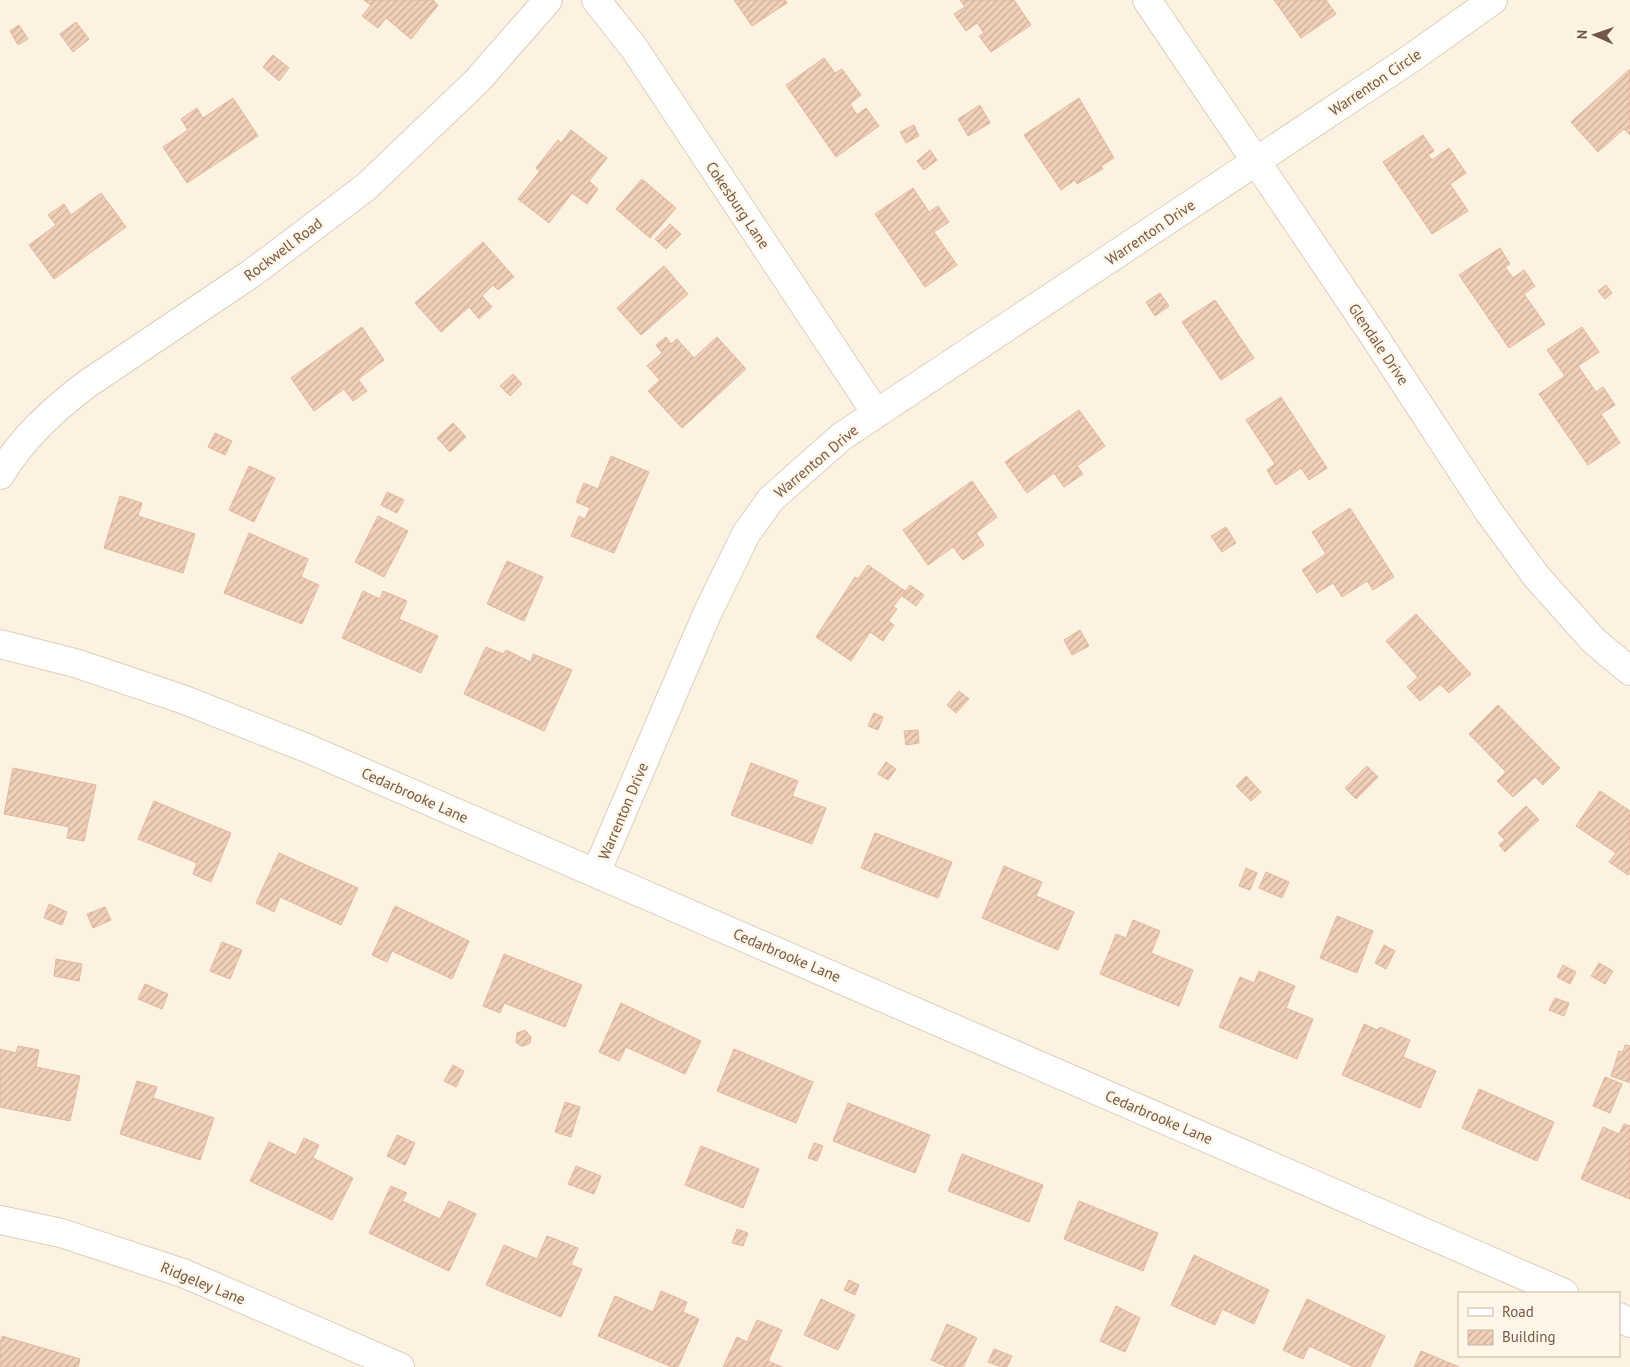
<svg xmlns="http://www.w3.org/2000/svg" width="1630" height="1367" font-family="'PT Sans',sans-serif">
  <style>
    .building { fill: url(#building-hatch); stroke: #e4b79a }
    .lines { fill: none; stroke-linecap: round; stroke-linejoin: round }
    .minor-casing { stroke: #e0cebd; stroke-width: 30 }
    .minor { stroke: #fff; stroke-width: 28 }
    .labels { text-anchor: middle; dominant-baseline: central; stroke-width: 4.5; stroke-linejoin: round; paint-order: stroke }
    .street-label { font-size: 15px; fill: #735848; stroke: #fff6e7 }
  </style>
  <defs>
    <pattern id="building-hatch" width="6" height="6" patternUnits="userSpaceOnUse" patternTransform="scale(1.25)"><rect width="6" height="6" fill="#f1d0b9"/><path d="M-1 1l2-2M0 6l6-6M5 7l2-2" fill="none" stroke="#c8ac98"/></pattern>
  </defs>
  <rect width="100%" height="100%" fill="#fcf2e1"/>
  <path class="building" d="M 364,0 L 433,0 L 438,5 L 411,39 L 386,18 L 378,28 L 362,16 L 371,5 Z
    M 734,0 L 785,0 L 787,3 L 752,26 Z
    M 960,0 L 1014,0 L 1031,25 L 991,52 L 979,36 L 984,33 L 977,23 L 966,31 L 954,14 L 965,7 Z
    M 1274,0 L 1326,0 L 1336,14 L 1301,38 Z
    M 76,22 L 89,39 L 73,52 L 60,34 Z
    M 19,25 L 28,39 L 18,45 L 10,31 Z
    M 273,55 L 289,68 L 279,81 L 263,67 Z
    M 824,58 L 835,73 L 842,69 L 861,95 L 850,104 L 857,115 L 866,108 L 879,126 L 836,157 L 786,85 Z
    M 1630,69 L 1630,135 L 1624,129 L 1598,152 L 1571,122 Z
    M 233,98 L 258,136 L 187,183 L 163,147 L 188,130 L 181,119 L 197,108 L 203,118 Z
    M 1079,98 L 1114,158 L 1101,166 L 1103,169 L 1077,184 L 1075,180 L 1061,190 L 1024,135 Z
    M 980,105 L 990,123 L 968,136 L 958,119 Z
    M 914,125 L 919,136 L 906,143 L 900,132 Z
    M 571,130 L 607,158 L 589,181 L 598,189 L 587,204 L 572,193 L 549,223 L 518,199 L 540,171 L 536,168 L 558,140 L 561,143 Z
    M 1423,135 L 1434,151 L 1428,155 L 1432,160 L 1449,148 L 1466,173 L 1450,184 L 1468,211 L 1432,234 L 1383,162 Z
    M 930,150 L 937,160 L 924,170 L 917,161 Z
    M 642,179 L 676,208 L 650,238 L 616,209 Z
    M 913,188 L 929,212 L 938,206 L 949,222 L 934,232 L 957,265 L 925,287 L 875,214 Z
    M 101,193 L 126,227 L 54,279 L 29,245 L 56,225 L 48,215 L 64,204 L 71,215 Z
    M 670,224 L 681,234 L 666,249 L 655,239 Z
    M 483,242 L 514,277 L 498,290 L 493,285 L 482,296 L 492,307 L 479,319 L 469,307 L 441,332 L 415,303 Z
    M 1500,248 L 1510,264 L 1505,267 L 1513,278 L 1524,270 L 1535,286 L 1524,294 L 1545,324 L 1509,348 L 1459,275 Z
    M 664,266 L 688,294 L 641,335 L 617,308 Z
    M 1606,285 L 1612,293 L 1605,299 L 1598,291 Z
    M 1160,293 L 1169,306 L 1155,316 L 1146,302 Z
    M 1215,300 L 1254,358 L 1221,380 L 1182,322 Z
    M 362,327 L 384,360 L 358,379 L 367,391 L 353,401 L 344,389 L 314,411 L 291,378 Z
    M 1582,327 L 1599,352 L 1578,366 L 1596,392 L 1603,387 L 1615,405 L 1601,414 L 1620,443 L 1588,465 L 1539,394 L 1565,376 L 1547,350 Z
    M 666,337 L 671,344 L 677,339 L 694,358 L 717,337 L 746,369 L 682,428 L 648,391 L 660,380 L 647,366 L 662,353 L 656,345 Z
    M 513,374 L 522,384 L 510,396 L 500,386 Z
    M 1281,397 L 1327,468 L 1309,480 L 1301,468 L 1276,485 L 1267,470 L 1275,464 L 1246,420 Z
    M 1079,410 L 1105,446 L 1077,466 L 1083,474 L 1064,487 L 1054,473 L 1027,493 L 1005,462 Z
    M 453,423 L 466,437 L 450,452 L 437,438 Z
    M 215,433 L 232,441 L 225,455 L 208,447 Z
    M 611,456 L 649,472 L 614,553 L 571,536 L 579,516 L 585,519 L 590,508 L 576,502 L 584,483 L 598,489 Z
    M 249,466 L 275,478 L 254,522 L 229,510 Z
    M 972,481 L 997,517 L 976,533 L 984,545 L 963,560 L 953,547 L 928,565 L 903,530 Z
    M 387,492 L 404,500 L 397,513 L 381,505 Z
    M 120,496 L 142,503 L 138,516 L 195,534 L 183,573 L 104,548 Z
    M 1350,508 L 1394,577 L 1373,590 L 1367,581 L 1342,597 L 1333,583 L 1317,593 L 1302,570 L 1326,554 L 1312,532 Z
    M 378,516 L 408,531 L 384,577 L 355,562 Z
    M 1226,527 L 1236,543 L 1222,552 L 1211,536 Z
    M 249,533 L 308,559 L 301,577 L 319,585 L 302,624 L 224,593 Z
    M 507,561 L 543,577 L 524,621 L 487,604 Z
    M 868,565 L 905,591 L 893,607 L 897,609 L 888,621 L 894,625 L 883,641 L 870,632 L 851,661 L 816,637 L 855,577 L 858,579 Z
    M 910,585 L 924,595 L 916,606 L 902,596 Z
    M 363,591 L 380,599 L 383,591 L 407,601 L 399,619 L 438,636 L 421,673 L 342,638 Z
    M 1416,614 L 1471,674 L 1449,693 L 1440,684 L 1420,701 L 1407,687 L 1418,677 L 1386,641 Z
    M 1080,630 L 1089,646 L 1072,655 L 1064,640 Z
    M 486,647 L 503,654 L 506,650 L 531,662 L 533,654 L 572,670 L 544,731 L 464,694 Z
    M 959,691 L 969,699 L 956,713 L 947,705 Z
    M 1498,705 L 1560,768 L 1543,785 L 1535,777 L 1513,797 L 1497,781 L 1506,772 L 1469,734 Z
    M 874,713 L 883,717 L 878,730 L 868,726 Z
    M 918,730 L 919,743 L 906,745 L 904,731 Z
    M 886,762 L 896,769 L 888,780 L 878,774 Z
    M 751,763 L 798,781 L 792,796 L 826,808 L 812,844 L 731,815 Z
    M 1367,766 L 1378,777 L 1356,799 L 1345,788 Z
    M 13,768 L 96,785 L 84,841 L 67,838 L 69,827 L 4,814 Z
    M 1246,776 L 1261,792 L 1251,801 L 1236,786 Z
    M 1600,791 L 1630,811 L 1630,872 L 1628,875 L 1609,862 L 1616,853 L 1576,826 Z
    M 154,801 L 231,833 L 211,882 L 193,874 L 197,863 L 138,839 Z
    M 1526,806 L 1539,820 L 1505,852 L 1499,845 L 1505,840 L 1498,833 Z
    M 875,833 L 952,862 L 938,898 L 861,868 Z
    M 279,853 L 358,888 L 341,925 L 280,897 L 274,912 L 256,903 Z
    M 1004,866 L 1042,882 L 1036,896 L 1074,912 L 1058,950 L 982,918 Z
    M 1246,868 L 1257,873 L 1250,890 L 1239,886 Z
    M 1266,872 L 1289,882 L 1282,898 L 1259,888 Z
    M 49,904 L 67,912 L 62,925 L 44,918 Z
    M 395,906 L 469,941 L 452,979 L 392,951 L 387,962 L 372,955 Z
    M 105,907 L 111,920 L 93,928 L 87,914 Z
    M 1337,916 L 1373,931 L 1357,973 L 1320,958 Z
    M 1133,920 L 1160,931 L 1151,953 L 1193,970 L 1179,1006 L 1100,974 L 1116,934 L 1126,938 Z
    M 222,942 L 242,950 L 230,979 L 210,971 Z
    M 1384,945 L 1395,951 L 1386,969 L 1375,963 Z
    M 504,954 L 582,985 L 565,1027 L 504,1003 L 500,1013 L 483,1006 Z
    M 56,959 L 82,964 L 79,981 L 54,976 Z
    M 1599,963 L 1613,971 L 1605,984 L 1591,976 Z
    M 1563,965 L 1576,972 L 1570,984 L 1557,977 Z
    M 1259,971 L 1295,986 L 1286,1008 L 1313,1019 L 1297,1059 L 1219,1027 L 1240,977 L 1254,983 Z
    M 145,984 L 168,994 L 162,1009 L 138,999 Z
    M 1555,998 L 1569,1003 L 1564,1016 L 1549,1010 Z
    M 621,1003 L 701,1041 L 685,1074 L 626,1047 L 619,1061 L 599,1052 Z
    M 1364,1024 L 1377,1030 L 1380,1027 L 1410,1040 L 1403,1057 L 1436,1071 L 1420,1108 L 1342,1075 Z
    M 525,1030 L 531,1037 L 530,1043 L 524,1046 L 521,1046 L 516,1042 L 517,1033 Z
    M 1625,1045 L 1630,1046 L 1630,1083 L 1611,1076 L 1619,1051 L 1623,1052 Z
    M 18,1046 L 39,1050 L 36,1067 L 80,1076 L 70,1121 L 0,1107 L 0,1049 L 16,1053 Z
    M 734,1049 L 813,1082 L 796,1123 L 717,1091 Z
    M 453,1065 L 464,1071 L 456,1087 L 444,1081 Z
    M 1605,1077 L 1622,1084 L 1610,1113 L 1593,1106 Z
    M 137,1081 L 157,1087 L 153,1098 L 214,1118 L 200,1160 L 120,1134 Z
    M 1479,1089 L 1554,1122 L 1537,1161 L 1462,1128 Z
    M 565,1102 L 580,1107 L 571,1137 L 555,1132 Z
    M 848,1103 L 930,1135 L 915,1173 L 833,1141 Z
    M 1624,1124 L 1630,1126 L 1630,1199 L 1581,1179 L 1603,1127 L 1619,1134 Z
    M 397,1135 L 415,1143 L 405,1165 L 387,1156 Z
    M 304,1138 L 319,1145 L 313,1158 L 353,1178 L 332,1220 L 250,1181 L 269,1142 L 296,1155 Z
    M 814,1143 L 823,1146 L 817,1161 L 808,1158 Z
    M 701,1146 L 759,1169 L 743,1208 L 685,1185 Z
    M 962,1154 L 1043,1185 L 1029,1222 L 948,1191 Z
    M 576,1166 L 601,1176 L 594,1194 L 568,1184 Z
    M 391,1186 L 407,1193 L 402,1201 L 440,1219 L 449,1201 L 476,1214 L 449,1271 L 369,1233 Z
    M 1079,1201 L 1158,1233 L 1143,1271 L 1064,1239 Z
    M 737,1229 L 748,1233 L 743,1246 L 732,1243 Z
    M 547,1236 L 578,1248 L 571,1265 L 582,1269 L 561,1317 L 486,1285 L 504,1245 L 537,1259 Z
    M 1194,1255 L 1269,1290 L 1254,1324 L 1222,1309 L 1215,1325 L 1171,1305 Z
    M 849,1280 L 859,1285 L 855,1295 L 844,1290 Z
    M 661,1291 L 687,1302 L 683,1312 L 699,1319 L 678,1367 L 672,1367 L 598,1336 L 615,1296 L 653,1312 Z
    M 821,1299 L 855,1315 L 838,1350 L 804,1335 Z
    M 1307,1299 L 1385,1336 L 1370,1367 L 1354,1367 L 1309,1346 L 1303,1359 L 1283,1350 Z
    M 1116,1306 L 1140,1318 L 1125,1352 L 1100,1341 Z
    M 757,1320 L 782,1330 L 768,1361 L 782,1367 L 723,1367 L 737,1337 L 747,1342 Z
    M 947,1324 L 977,1338 L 963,1367 L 947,1367 L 931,1360 Z
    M 2,1336 L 80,1359 L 78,1367 L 0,1367 L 0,1343 Z
    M 994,1349 L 1012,1356 L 1007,1367 L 1001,1367 L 988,1362 Z
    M 1421,1351 L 1459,1367 L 1414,1367 Z"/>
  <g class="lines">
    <defs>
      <path id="minor" d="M 596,0 L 634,48 L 876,413
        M 1147,0 L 1374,336 L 1489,512 L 1536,576 L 1594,641 L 1630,671
        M 0,475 C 22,438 53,410 87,384 L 252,273 L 366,187 L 477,81 L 548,0
        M 0,644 L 75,663 L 182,699 L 309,749 L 1564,1293
        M 596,873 L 707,614 L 746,534 L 771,499 L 841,437 L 1410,59 L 1493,0
        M 0,1220 L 61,1233 L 183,1273 L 400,1367
        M 1619,1317 L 1630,1323"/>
    </defs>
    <use href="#minor" class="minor-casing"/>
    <use href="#minor" class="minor"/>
  </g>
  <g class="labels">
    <g class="street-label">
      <text transform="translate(1375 82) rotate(-34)">Warrenton Circle</text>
      <text transform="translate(738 205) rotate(56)">Cokesburg Lane</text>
      <text transform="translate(1150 232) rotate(-34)">Warrenton Drive</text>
      <text transform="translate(283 249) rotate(-37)">Rockwell Road</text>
      <text transform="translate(1379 344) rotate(56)">Glendale Drive</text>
      <text transform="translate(816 461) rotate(-40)">Warrenton Drive</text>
      <text transform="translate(415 795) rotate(24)">Cedarbrooke Lane</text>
      <text transform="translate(623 811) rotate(-67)">Warrenton Drive</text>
      <text transform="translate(787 955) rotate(23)">Cedarbrooke Lane</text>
      <text transform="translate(1159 1117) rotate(23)">Cedarbrooke Lane</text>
      <text transform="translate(203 1283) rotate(22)">Ridgeley Lane</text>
    </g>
  </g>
  <rect x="1458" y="1292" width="162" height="65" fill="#fff6e7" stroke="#c7b7a7"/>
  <rect x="1468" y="1308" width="25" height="8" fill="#ffffff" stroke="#c7b7a7"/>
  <text x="1502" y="1317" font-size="15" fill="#735848">Road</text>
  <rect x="1468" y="1330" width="25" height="15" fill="url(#building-hatch)" stroke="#c7b7a7"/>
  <text x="1502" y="1342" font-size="15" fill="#735848">Building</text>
  <g transform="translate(1595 35) rotate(272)" stroke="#fff6e7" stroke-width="4" paint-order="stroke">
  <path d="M0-4L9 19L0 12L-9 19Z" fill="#735848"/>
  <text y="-8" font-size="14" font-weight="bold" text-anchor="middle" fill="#735848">N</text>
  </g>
</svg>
